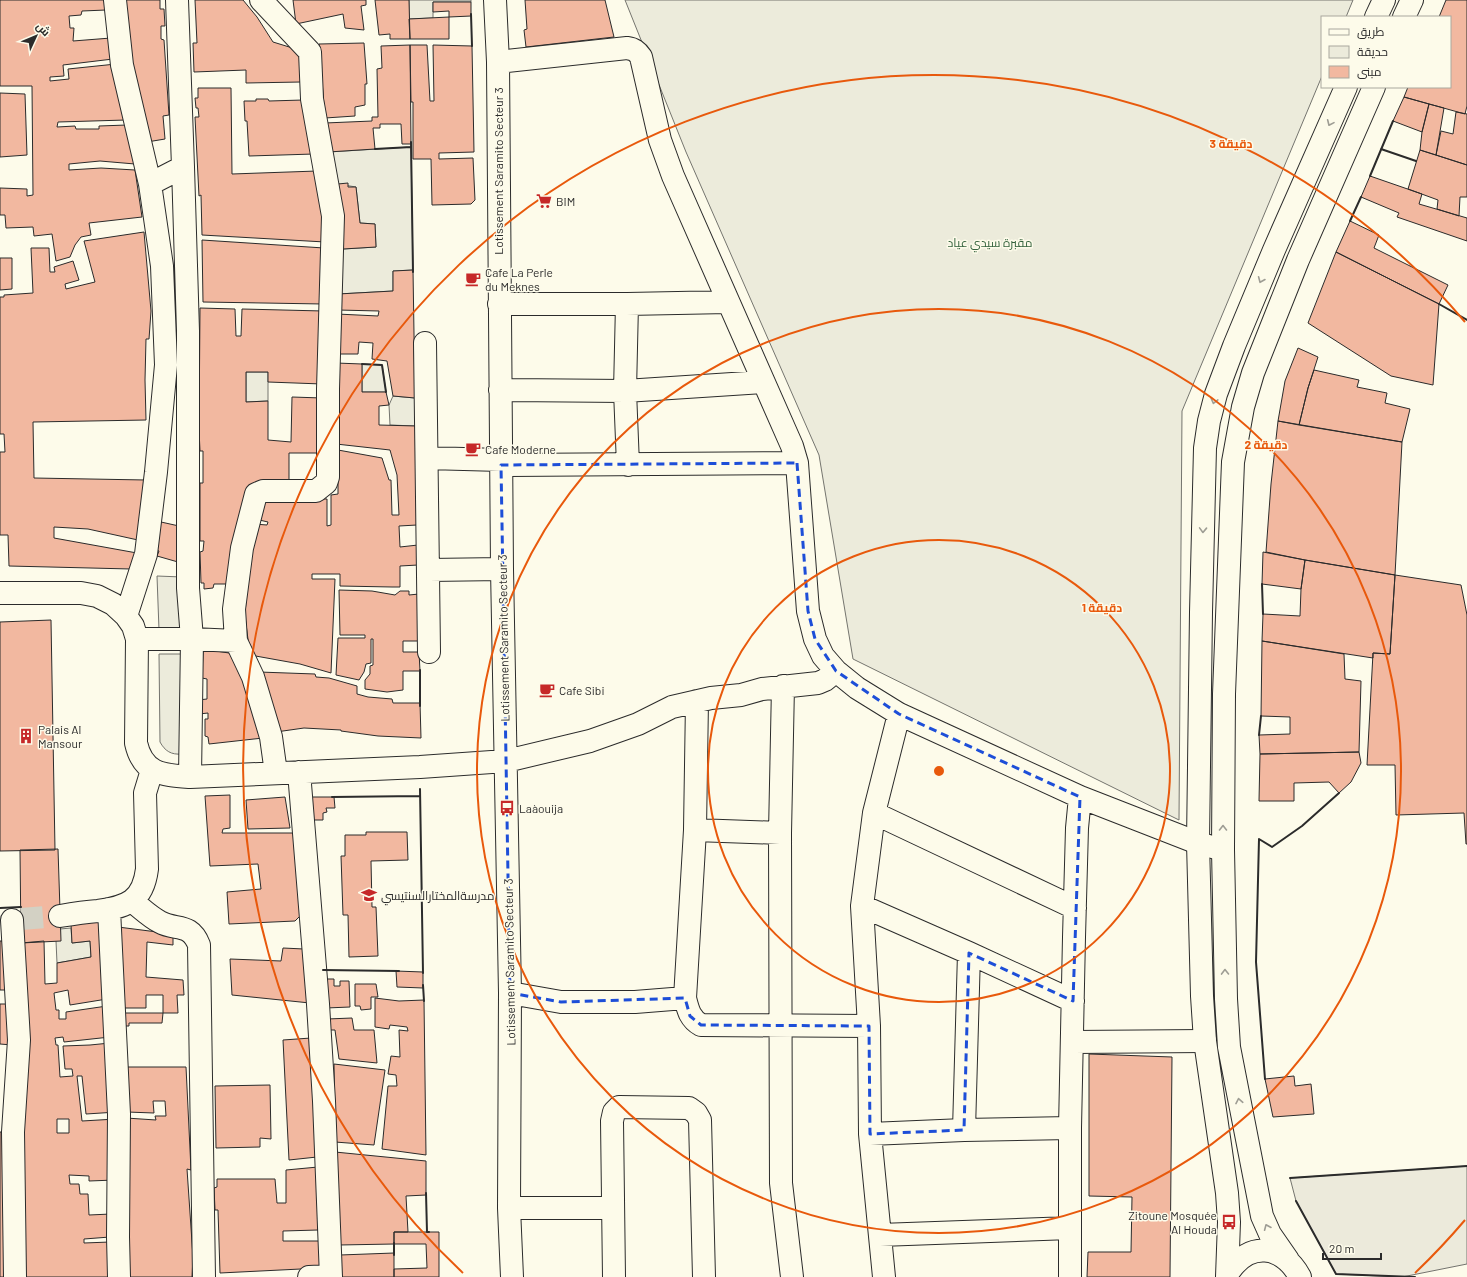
<svg xmlns="http://www.w3.org/2000/svg" width="1467" height="1277" font-family="Barlow,Cairo,sans-serif">
  <style>
    .green { fill: #ecebdb; stroke: #74746e }
    .parking { fill: #eceadb; stroke: #74746e }
    .building { fill: #f2b8a0; stroke: #2b2b2b; fill-rule: evenodd }
    .lines { fill: none; stroke-linecap: round; stroke-linejoin: round }
    .minor-tunnel { stroke: #d3d1c4; stroke-width: 22; stroke-dasharray: 22 11; stroke-linecap: butt }
    .minor-casing { stroke: #2b2b2b; stroke-width: 24 }
    .major-casing { stroke: #2b2b2b; stroke-width: 24 }
    .minor { stroke: #fdfbea; stroke-width: 22 }
    .major { stroke: #fdfbea; stroke-width: 22 }
    .wall { stroke: #2b2b2b; stroke-width: 2 }
    .oneway { stroke: #9e9d94 }
    .marked { fill: none; stroke: #1d4ed8; stroke-width: 3; stroke-dasharray: 8 5; stroke-linejoin: round }
    .ring { fill: none; stroke: #e8590c; stroke-width: 2 }
    .labels { text-anchor: middle; dominant-baseline: central; stroke-width: 3; stroke-linejoin: round; paint-order: stroke }
    .street-label { font-size: 12px; fill: #2b2b2b; stroke: #fdfbea }
    .poi-label { font-size: 12px; fill: #2b2b2b; stroke: #fdfbea; text-anchor: start }
    .park-label { font-size: 12px; fill: #34623c; stroke: #fdfbea }
    .centre { fill: #e8590c; stroke: #fdfbea; stroke-width: 2 }
    .ring-label { font-size: 12px; text-anchor: middle; font-weight: bold; fill: #e8590c; stroke: #fdfbea; stroke-width: 3; stroke-linejoin: round; paint-order: stroke }
  </style>
  <rect width="100%" height="100%" fill="#fdfbea"/>
  <path class="green" d="M 409,0 L 471,0 L 471,2 L 433,2 L 433,18 L 409,19 Z
    M 625,0 L 1353,0 L 1346,17 L 1322,17 L 1322,76 L 1182,411 L 1179,820 L 853,659 L 819,455 L 686,152 Z
    M 411,147 L 413,270 L 393,271 L 393,291 L 338,294 L 343,249 L 376,247 L 375,224 L 360,223 L 356,187 L 338,184 L 328,152 Z
    M 362,364 L 382,365 L 386,392 L 362,392 Z
    M 246,372 L 268,372 L 268,401 L 246,402 Z
    M 393,396 L 415,398 L 416,426 L 390,425 L 389,405 Z
    M 157,576 L 182,577 L 183,631 L 159,630 Z
    M 159,654 L 182,654 L 182,754 C 171,755 165,751 160,742 Z
    M 71,928 L 72,943 L 90,941 L 91,957 L 57,963 L 56,941 L 60,929 Z"/>
  <path class="parking" d="M 1467,1166 L 1467,1264 L 1402,1277 L 1336,1274 L 1296,1201 L 1290,1178 Z"/>
  <path class="building" d="M 0,0 L 104,0 L 106,10 L 82,11 L 81,15 L 69,16 L 70,28 L 74,28 L 73,41 L 111,38 L 113,59 L 63,65 L 64,76 L 50,77 L 50,81 L 69,79 L 68,69 L 116,64 L 126,120 L 58,122 L 57,127 L 75,126 L 76,129 L 99,129 L 99,126 L 127,125 L 135,164 L 100,161 L 69,164 L 69,170 L 101,168 L 135,170 L 142,217 L 89,223 L 91,235 L 81,237 L 75,245 L 70,257 L 56,261 L 52,234 L 34,236 L 33,227 L 6,228 L 5,215 L 0,215 L 0,188 L 27,189 L 27,196 L 33,195 L 32,86 L 0,86 Z
    M 123,0 L 160,0 L 160,9 L 164,9 L 165,26 L 161,26 L 161,39 L 164,40 L 169,115 L 163,116 L 165,139 L 147,142 L 140,116 Z
    M 195,0 L 243,0 L 257,17 L 273,42 L 299,50 L 301,82 L 246,83 L 246,70 L 194,72 L 193,43 L 197,43 Z
    M 293,0 L 366,0 L 366,5 L 361,6 L 364,30 L 345,28 L 343,14 L 296,24 Z
    M 375,0 L 409,0 L 410,39 L 390,39 L 390,34 L 379,35 Z
    M 525,0 L 605,0 L 614,37 L 526,47 L 524,30 L 527,29 Z
    M 1446,0 L 1467,0 L 1467,106 L 1465,114 L 1404,97 L 1408,87 L 1450,87 L 1450,17 L 1439,17 Z
    M 433,2 L 471,2 L 471,16 L 449,17 L 449,11 L 433,12 Z
    M 449,17 L 449,39 L 410,39 L 409,19 Z
    M 364,43 L 367,84 L 365,84 L 365,105 L 355,107 L 355,116 L 325,118 L 319,44 Z
    M 410,45 L 411,144 L 402,144 L 401,124 L 380,124 L 380,128 L 373,128 L 375,149 L 328,152 L 325,123 L 372,121 L 372,117 L 378,117 L 377,69 L 382,68 L 381,46 Z
    M 410,45 L 427,45 L 430,101 L 434,101 L 433,45 L 472,46 L 474,152 L 439,153 L 439,159 L 473,158 L 475,200 L 471,204 L 432,205 L 431,159 L 413,159 L 413,102 L 411,102 Z
    M 198,88 L 231,88 L 232,174 L 317,171 L 325,242 L 202,235 L 201,195 L 199,196 L 195,117 L 199,117 L 198,108 L 196,108 L 195,98 L 198,98 Z
    M 0,93 L 25,94 L 27,155 L 0,157 Z
    M 1404,97 L 1429,104 L 1422,132 L 1393,121 Z
    M 256,99 L 268,99 L 269,101 L 303,100 L 314,154 L 249,156 L 247,121 L 245,121 L 244,101 L 256,101 Z
    M 1429,104 L 1444,108 L 1436,155 L 1420,150 L 1422,132 Z
    M 1456,112 L 1467,114 L 1467,165 L 1436,155 L 1441,131 L 1453,134 Z
    M 1420,150 L 1467,165 L 1467,197 L 1460,197 L 1459,216 L 1437,209 L 1438,200 L 1408,189 Z
    M 1370,176 L 1422,194 L 1419,204 L 1467,218 L 1467,241 L 1397,217 L 1399,213 L 1361,197 Z
    M 348,183 L 348,187 L 356,187 L 360,223 L 375,224 L 376,247 L 343,249 L 338,184 Z
    M 1350,221 L 1379,235 L 1374,248 L 1448,285 L 1439,304 L 1336,252 Z
    M 144,232 L 151,311 L 149,339 L 146,339 L 145,380 L 146,420 L 33,422 L 34,478 L 146,480 L 138,540 L 88,529 L 54,527 L 54,538 L 137,553 L 131,569 L 9,566 L 8,535 L 0,535 L 0,452 L 5,452 L 4,434 L 0,434 L 0,297 L 4,297 L 4,295 L 33,293 L 31,248 L 49,248 L 50,272 L 55,272 L 54,267 L 73,261 L 79,280 L 65,284 L 66,289 L 95,282 L 84,241 Z
    M 202,240 L 324,248 L 323,304 L 203,302 Z
    M 1336,252 L 1439,304 L 1433,385 L 1391,376 L 1308,323 Z
    M 0,258 L 12,258 L 12,289 L 0,290 Z
    M 413,270 L 415,398 L 393,396 L 387,361 L 372,359 L 373,343 L 359,342 L 358,354 L 337,354 L 337,314 L 378,316 L 379,311 L 338,310 L 338,294 L 393,291 L 393,271 Z
    M 200,308 L 235,309 L 236,336 L 241,336 L 242,309 L 323,311 L 322,384 L 268,382 L 268,372 L 246,372 L 246,402 L 268,401 L 268,440 L 291,442 L 292,397 L 322,398 L 324,453 L 289,453 L 289,484 L 254,486 L 228,584 L 214,584 L 213,588 L 204,589 L 204,583 L 201,583 L 200,552 L 203,551 L 204,541 L 200,541 L 200,483 L 203,483 L 203,451 L 200,451 L 199,430 Z
    M 1298,348 L 1318,357 L 1308,388 L 1299,425 L 1278,421 L 1285,381 Z
    M 336,363 L 362,364 L 362,392 L 386,392 L 389,405 L 379,406 L 379,425 L 416,426 L 417,525 L 399,526 L 400,547 L 418,545 L 418,565 L 400,566 L 400,587 L 392,587 L 340,586 L 340,574 L 312,574 L 312,579 L 335,579 L 331,673 L 300,664 L 250,655 L 245,616 L 247,582 L 254,524 L 267,525 L 268,522 L 255,519 L 260,498 L 327,499 L 327,526 L 331,525 L 331,495 L 338,494 L 338,450 L 382,458 L 389,480 L 391,480 L 392,515 L 399,515 L 397,475 L 390,450 L 336,444 Z
    M 1314,370 L 1359,380 L 1357,387 L 1387,393 L 1385,403 L 1410,409 L 1402,442 L 1299,425 L 1308,388 Z
    M 1278,421 L 1402,442 L 1395,575 L 1305,560 L 1266,552 L 1271,484 Z
    M 161,522 L 179,526 L 178,562 L 157,556 L 159,551 L 154,549 Z
    M 1263,552 L 1305,560 L 1301,589 L 1262,584 Z
    M 1305,560 L 1395,575 L 1390,654 L 1373,653 L 1373,658 L 1262,641 L 1263,614 L 1300,616 L 1301,589 Z
    M 1395,575 L 1461,585 L 1467,615 L 1467,844 L 1466,844 L 1464,813 L 1396,815 L 1395,765 L 1367,765 L 1373,653 L 1390,654 Z
    M 339,590 L 372,591 L 395,595 L 400,591 L 409,591 L 409,595 L 419,594 L 419,641 L 403,641 L 403,652 L 419,652 L 420,671 L 403,671 L 403,690 L 387,692 L 365,689 L 365,680 L 370,674 L 370,666 L 373,665 L 373,639 L 371,639 L 371,663 L 366,664 L 364,672 L 359,680 L 336,675 L 338,638 L 365,638 L 365,635 L 340,635 Z
    M 51,620 L 55,850 L 0,851 L 0,622 Z
    M 1262,641 L 1344,654 L 1345,679 L 1361,681 L 1359,752 L 1260,754 L 1259,735 L 1290,734 L 1290,717 L 1261,716 Z
    M 203,649 L 229,653 L 238,663 L 263,738 L 209,744 L 208,737 L 205,736 L 205,719 L 208,719 L 208,713 L 199,714 L 198,700 L 207,699 L 207,679 L 202,678 Z
    M 259,672 L 315,674 L 316,677 L 329,678 L 357,686 L 357,694 L 368,697 L 392,699 L 393,703 L 420,703 L 421,738 L 378,736 L 341,731 L 341,730 L 304,728 L 276,732 Z
    M 1359,752 L 1361,763 L 1351,782 L 1339,793 L 1329,782 L 1294,783 L 1294,801 L 1259,801 L 1260,754 Z
    M 230,795 L 230,828 L 223,829 L 222,833 L 294,833 L 302,914 L 295,921 L 229,924 L 227,892 L 261,889 L 258,864 L 210,866 L 205,796 Z
    M 285,797 L 290,828 L 248,829 L 246,800 Z
    M 310,797 L 334,797 L 335,808 L 326,808 L 327,812 L 323,813 L 323,820 L 312,820 Z
    M 366,832 L 407,832 L 408,860 L 371,861 L 372,907 L 376,907 L 378,956 L 349,957 L 348,915 L 343,915 L 341,856 L 345,856 L 345,835 L 366,835 Z
    M 58,849 L 61,941 L 21,943 L 20,850 Z
    M 99,921 L 107,999 L 70,1005 L 68,990 L 54,993 L 56,1010 L 59,1010 L 59,1019 L 66,1019 L 66,1012 L 107,1006 L 110,1037 L 64,1042 L 63,1037 L 55,1038 L 56,1045 L 58,1045 L 60,1077 L 73,1076 L 72,1069 L 65,1069 L 63,1046 L 90,1045 L 110,1043 L 117,1112 L 86,1114 L 82,1076 L 77,1076 L 82,1121 L 116,1119 L 115,1180 L 89,1181 L 89,1176 L 69,1175 L 70,1184 L 79,1184 L 80,1194 L 88,1194 L 89,1215 L 111,1214 L 110,1237 L 84,1239 L 84,1243 L 110,1242 L 112,1277 L 24,1277 L 21,943 L 44,941 L 45,984 L 57,983 L 57,963 L 91,957 L 90,941 L 72,943 L 71,924 ZM 57,1119 L 69,1119 L 69,1133 L 57,1133 Z
    M 118,927 L 173,934 L 173,945 L 147,942 L 146,977 L 183,980 L 184,995 L 177,995 L 178,1013 L 163,1013 L 163,995 L 146,995 L 146,1008 L 121,1008 Z
    M 0,941 L 3,941 L 9,990 L 0,990 Z
    M 283,948 L 304,949 L 310,1003 L 232,995 L 230,959 L 281,961 Z
    M 396,971 L 423,972 L 423,988 L 397,987 Z
    M 324,979 L 334,979 L 334,986 L 340,986 L 340,981 L 349,981 L 350,1007 L 326,1008 Z
    M 355,984 L 376,984 L 378,997 L 371,997 L 371,1009 L 361,1010 L 360,1006 L 355,1006 Z
    M 375,998 L 399,1001 L 424,1000 L 426,1155 L 382,1149 L 388,1086 L 397,1086 L 396,1075 L 388,1074 L 391,1056 L 400,1057 L 399,1030 L 408,1031 L 407,1027 L 390,1025 L 389,1029 L 375,1027 Z
    M 0,1004 L 10,1004 L 12,1045 L 0,1044 Z
    M 121,1013 L 163,1013 L 162,1023 L 129,1023 L 129,1026 L 120,1026 Z
    M 352,1018 L 354,1030 L 374,1030 L 377,1063 L 339,1059 L 335,1030 L 328,1030 L 327,1019 Z
    M 311,1038 L 317,1157 L 289,1160 L 283,1040 Z
    M 1089,1054 L 1172,1057 L 1170,1277 L 1087,1277 L 1088,1252 L 1131,1252 L 1132,1197 L 1089,1196 Z
    M 334,1064 L 385,1070 L 374,1145 L 335,1142 Z
    M 123,1067 L 186,1067 L 191,1170 L 187,1169 L 193,1257 L 192,1277 L 124,1277 L 126,1118 L 156,1120 L 155,1116 L 166,1116 L 165,1101 L 153,1101 L 154,1113 L 127,1112 Z
    M 1294,1076 L 1295,1086 L 1311,1084 L 1314,1114 L 1273,1117 L 1265,1079 Z
    M 270,1085 L 271,1139 L 260,1138 L 260,1147 L 216,1148 L 215,1086 Z
    M 0,1132 L 6,1132 L 10,1277 L 0,1277 Z
    M 335,1152 L 426,1161 L 426,1195 L 406,1196 L 408,1232 L 394,1232 L 394,1244 L 339,1245 Z
    M 318,1167 L 318,1230 L 283,1231 L 283,1241 L 320,1241 L 321,1268 L 220,1273 L 218,1210 L 215,1210 L 214,1188 L 217,1187 L 217,1179 L 275,1179 L 277,1203 L 286,1203 L 286,1170 Z
    M 394,1232 L 439,1232 L 439,1277 L 394,1277 L 394,1269 L 427,1268 L 426,1244 L 394,1244 Z
    M 394,1253 L 394,1277 L 341,1277 L 340,1255 Z"/>
  <g class="lines">
    <path class="minor-tunnel" d="M 21,919 L 60,916"/>
    <defs>
      <path id="minor" d="M 115,0 L 122,65 L 150,184
        M 261,0 L 310,52 L 312,99 L 333,216 L 328,389 L 328,477 L 326,483 L 316,491 L 263,491 L 256,494 L 242,548 L 234,609 L 236,641 L 253,677 L 271,737 L 276,773
        M 495,0 L 498,62 L 502,569 L 510,993 L 509,1208 L 512,1277
        M 498,62 L 627,48 C 634,49 637,51 641,57 L 660,140 L 673,176 L 792,446 L 797,463 L 808,611 L 815,639 L 823,656 L 836,671 L 857,688 L 899,714 L 1080,797 L 1077,828 L 1074,937 L 1070,1128 L 1070,1277
        M 183,167 L 188,331 L 188,588 L 192,639 L 190,777
        M 499,304 L 627,304 L 728,302
        M 627,304 L 625,391 L 628,465
        M 425,343 L 429,652
        M 500,390 L 625,391 L 763,382
        M 427,458 L 501,460
        M 501,465 L 797,463
        M 429,570 L 502,569
        M 0,593 L 81,593 L 97,596 L 113,604 L 126,616 L 133,626 L 137,639 L 136,743 C 143,774 162,775 190,777 L 420,767 L 506,761 L 590,741 L 638,724 L 672,707 L 711,698 L 741,695 L 762,689 L 818,683 L 825,680 L 836,671
        M 126,616 L 146,554 L 156,472 L 166,365 L 162,266 L 150,184 L 183,167 L 177,0
        M 137,639 L 192,639 L 236,641
        M 783,686 L 780,833 L 781,1183 L 792,1277
        M 697,701 L 695,830 L 685,998 C 688,1010 690,1019 701,1025 L 869,1026
        M 299,772 L 318,1004 L 324,1101 L 331,1277
        M 1080,797 L 1198,843 L 1223,850
        M 874,813 L 899,714
        M 695,830 L 780,833
        M 132,901 C 141,908 150,917 160,922 C 176,931 190,922 199,945 L 204,1277
        M 862,906 L 969,953 L 1073,1001
        M 109,909 L 119,1114 L 118,1237 L 119,1277
        M 60,916 C 72,914 85,912 98,911 C 127,907 143,901 147,869 L 145,793 L 152,770
        M 12,920 L 19,1040 L 13,1132 L 15,1277
        M 510,993 L 561,1002 L 635,1002 L 685,998
        M 1073,1042 L 1205,1041
        M 964,1130 L 969,953
        M 870,1134 L 964,1130 L 1070,1128
        M 509,1208 L 613,1208
        M 880,1235 L 1070,1228
        M 309,1277 L 331,1276
        M 614,1277 L 612,1121 L 614,1112 L 619,1107 L 689,1108 L 696,1113 L 700,1120 L 704,1277
        M 884,1277 L 870,1134 L 869,1026 L 862,906 L 874,813 L 1075,908"/>
      <path id="major" d="M 1376,17 L 1384,0
        M 1404,17 L 1412,0
        M 1288,1260 L 1270,1234 L 1262,1216 L 1229,1047 L 1226,999 L 1223,850 L 1224,694 L 1233,462 L 1243,407 L 1253,373 L 1298,260 L 1374,87
        M 1228,1273 C 1249,1241 1282,1244 1300,1277
        M 1227,1277 L 1229,1222 L 1227,1193 L 1205,1041 L 1202,996 L 1198,843 L 1201,612 L 1205,448 L 1209,421 L 1216,394 L 1234,346 L 1274,250 L 1346,87"/>
    </defs>
    <use href="#minor" class="minor-casing"/>
    <use href="#major" class="major-casing"/>
    <use href="#minor" class="minor"/>
    <use href="#major" class="major"/>
    <path class="wall" d="M 471,14 L 472,46
      M 411,142 L 413,272
      M 375,149 L 411,147
      M 1381,149 L 1416,161
      M 1370,176 L 1393,121
      M 1350,221 L 1361,197
      M 1439,304 L 1467,320
      M 362,364 L 382,365 L 386,392
      M 1262,584 L 1263,614
      M 420,670 L 420,706
      M 1259,735 L 1261,716
      M 420,789 L 423,973
      M 332,797 L 420,796
      M 0,908 L 21,907
      M 323,970 L 399,971
      M 423,985 L 424,1001
      M 1265,1079 L 1256,962 L 1259,839 L 1272,847 L 1302,826 L 1339,793
      M 1290,1178 L 1467,1166
      M 426,1193 L 427,1232 L 429,1232
      M 1296,1201 L 1336,1274 L 1415,1277
      M 394,1243 L 394,1255"/>
  </g>
  <defs><path id="oneway-chevron" d="M-2-3.5L2.5 0L-2 3.5" fill="none" stroke-width="1.6" stroke-linecap="round" stroke-linejoin="round"/></defs>
  <g class="oneway">
    <use href="#oneway-chevron" transform="translate(1330 123) rotate(114)"/>
    <use href="#oneway-chevron" transform="translate(1261 280) rotate(113)"/>
    <use href="#oneway-chevron" transform="translate(1214 401) rotate(104)"/>
    <use href="#oneway-chevron" transform="translate(1203 530) rotate(92)"/>
    <use href="#oneway-chevron" transform="translate(1223 828) rotate(-90)"/>
    <use href="#oneway-chevron" transform="translate(1225 972) rotate(-91)"/>
    <use href="#oneway-chevron" transform="translate(1239 1101) rotate(-101)"/>
    <use href="#oneway-chevron" transform="translate(1267 1227) rotate(-113)"/>
  </g>
  <path class="marked" d="M 797,463 L 808,611 L 815,639 L 836,671 L 899,714 L 1080,797 L 1073,1001 L 969,953 L 964,1130 L 870,1134 L 869,1026 L 701,1025 L 690,1016 L 685,998 L 561,1002 L 510,993 L 501,465 Z"/>
  <g class="ring">
    <circle cx="939" cy="771" r="231"/>
    <circle cx="939" cy="771" r="462"/>
    <path d="M1465 1220A692 692 0 0 1 1415 1273M463 1273A692 692 0 1 1 1465 322"/>
  </g>
  <defs>
    <symbol id="supermarket-bare" viewBox="-9 -9 18 18"><path d="M-6-5.5h2.5l.6 2H6L4.5 2H-2.5L-4.4-4H-6ZM-1.5 3.2a1.3 1.3 0 1 0 .1 0ZM3 3.2a1.3 1.3 0 1 0 .1 0Z" fill="#c62828" stroke="#fdfbea" stroke-width="2.5" paint-order="stroke"/></symbol>
    <symbol id="cafe-bare" viewBox="-9 -9 18 18"><path d="M-5.5-4.5H6V0H3Q3 3.5 0 3.5H-2.5Q-5.5 3.5-5.5 0ZM3-3.2v2h1.7v-2ZM-6 4.5H4V6H-6Z" fill="#c62828" stroke="#fdfbea" stroke-width="2.5" paint-order="stroke"/></symbol>
    <symbol id="building-bare" viewBox="-9 -9 18 18"><path d="M-4-6H4V6H1V3H-1V6H-4ZM-2.5-4.3h1.7v1.8h-1.7ZM.8-4.3h1.7v1.8H.8ZM-2.5-1h1.7V.8h-1.7ZM.8-1h1.7V.8H.8Z" fill="#c62828" stroke="#fdfbea" stroke-width="2.5" paint-order="stroke"/></symbol>
    <symbol id="bus-bare" viewBox="-9 -9 18 18"><path d="M-5-6H5V4H4V6H2V4H-2V6H-4V4H-5ZM-3.5-4V0h7V-4ZM-3.5 1.2v1.5H-2V1.2ZM2 1.2v1.5H3.5V1.2Z" fill="#c62828" stroke="#fdfbea" stroke-width="2.5" paint-order="stroke"/></symbol>
    <symbol id="school-bare" viewBox="-9 -9 18 18"><path d="M0-5L7-2L0 1L-7-2ZM-4 1L0 2.5L4 1V4Q0 6-4 4Z" fill="#c62828" stroke="#fdfbea" stroke-width="2.5" paint-order="stroke"/></symbol>
  </defs>
  <g fill-rule="evenodd">
    <use href="#supermarket-bare" x="533" y="190" width="22" height="22"/>
    <use href="#cafe-bare" x="462" y="268" width="22" height="22"/>
    <use href="#cafe-bare" x="462" y="438" width="22" height="22"/>
    <use href="#cafe-bare" x="536" y="679" width="22" height="22"/>
    <use href="#building-bare" x="15" y="725" width="22" height="22"/>
    <use href="#bus-bare" x="496" y="797" width="22" height="22"/>
    <use href="#school-bare" x="358" y="884" width="22" height="22"/>
    <use href="#bus-bare" x="1218" y="1211" width="22" height="22"/>
  </g>
  <g class="labels">
    <g class="street-label">
      <text transform="translate(498 171) rotate(-90)">Lotissement Saramito Secteur 3</text>
      <text transform="translate(503 638) rotate(-91)">Lotissement Saramito Secteur 3</text>
      <text transform="translate(509 962) rotate(-91)">Lotissement Saramito Secteur 3</text>
    </g>
    <g class="poi-label">
      <text x="556" y="201">BIM</text>
      <text x="485" y="272">Cafe La Perle<tspan x="485" dy="14">du Meknes</tspan></text>
      <text x="485" y="449">Cafe Moderne</text>
      <text x="559" y="690">Cafe Sibi</text>
      <text x="38" y="729">Palais Al<tspan x="38" dy="14">Mansour</tspan></text>
      <text x="519" y="808">Laàouija</text>
      <text x="381" y="895">مدرسةالمختارالسنتيسي</text>
      <text x="1217" y="1215" text-anchor="end">Zitoune Mosquée<tspan x="1217" dy="14">Al Houda</tspan></text>
    </g>
    <g class="park-label">
      <text x="990" y="242">مقبرة سيدي عياد</text>
    </g>
  </g>
  <circle cx="939" cy="771" r="6" class="centre"/>
  <g class="ring-label">
    <text x="1231" y="148">3 دقيقة</text>
    <text x="1266" y="449">2 دقيقة</text>
    <text x="1102" y="612">1 دقيقة</text>
  </g>
  <rect x="1321" y="16" width="130" height="72" fill="#fdfbea" stroke="#a9a89e"/>
  <rect x="1329" y="29" width="20" height="6" fill="#fdfbea" stroke="#a9a89e"/>
  <text x="1357" y="36" font-size="12" fill="#2b2b2b">طريق</text>
  <rect x="1329" y="46" width="20" height="12" fill="#ecebdb" stroke="#a9a89e"/>
  <text x="1357" y="56" font-size="12" fill="#2b2b2b">حديقة</text>
  <rect x="1329" y="66" width="20" height="12" fill="#f2b8a0" stroke="#a9a89e"/>
  <text x="1357" y="76" font-size="12" fill="#2b2b2b">مبنى</text>
  <g transform="translate(36 36) rotate(46)" stroke="#fdfbea" stroke-width="3" paint-order="stroke">
  <path d="M0-3L7 15L0 10L-7 15Z" fill="#2b2b2b"/>
  <text y="-6" font-size="11" font-weight="bold" text-anchor="middle" fill="#2b2b2b">ش</text>
  </g>
  <path d="M1323 1253v6h58v-6" fill="none" stroke="#2b2b2b" stroke-width="2"/>
  <text x="1329" y="1253" font-size="12" fill="#2b2b2b" stroke="#fdfbea" stroke-width="3" paint-order="stroke">20 m</text>
</svg>
